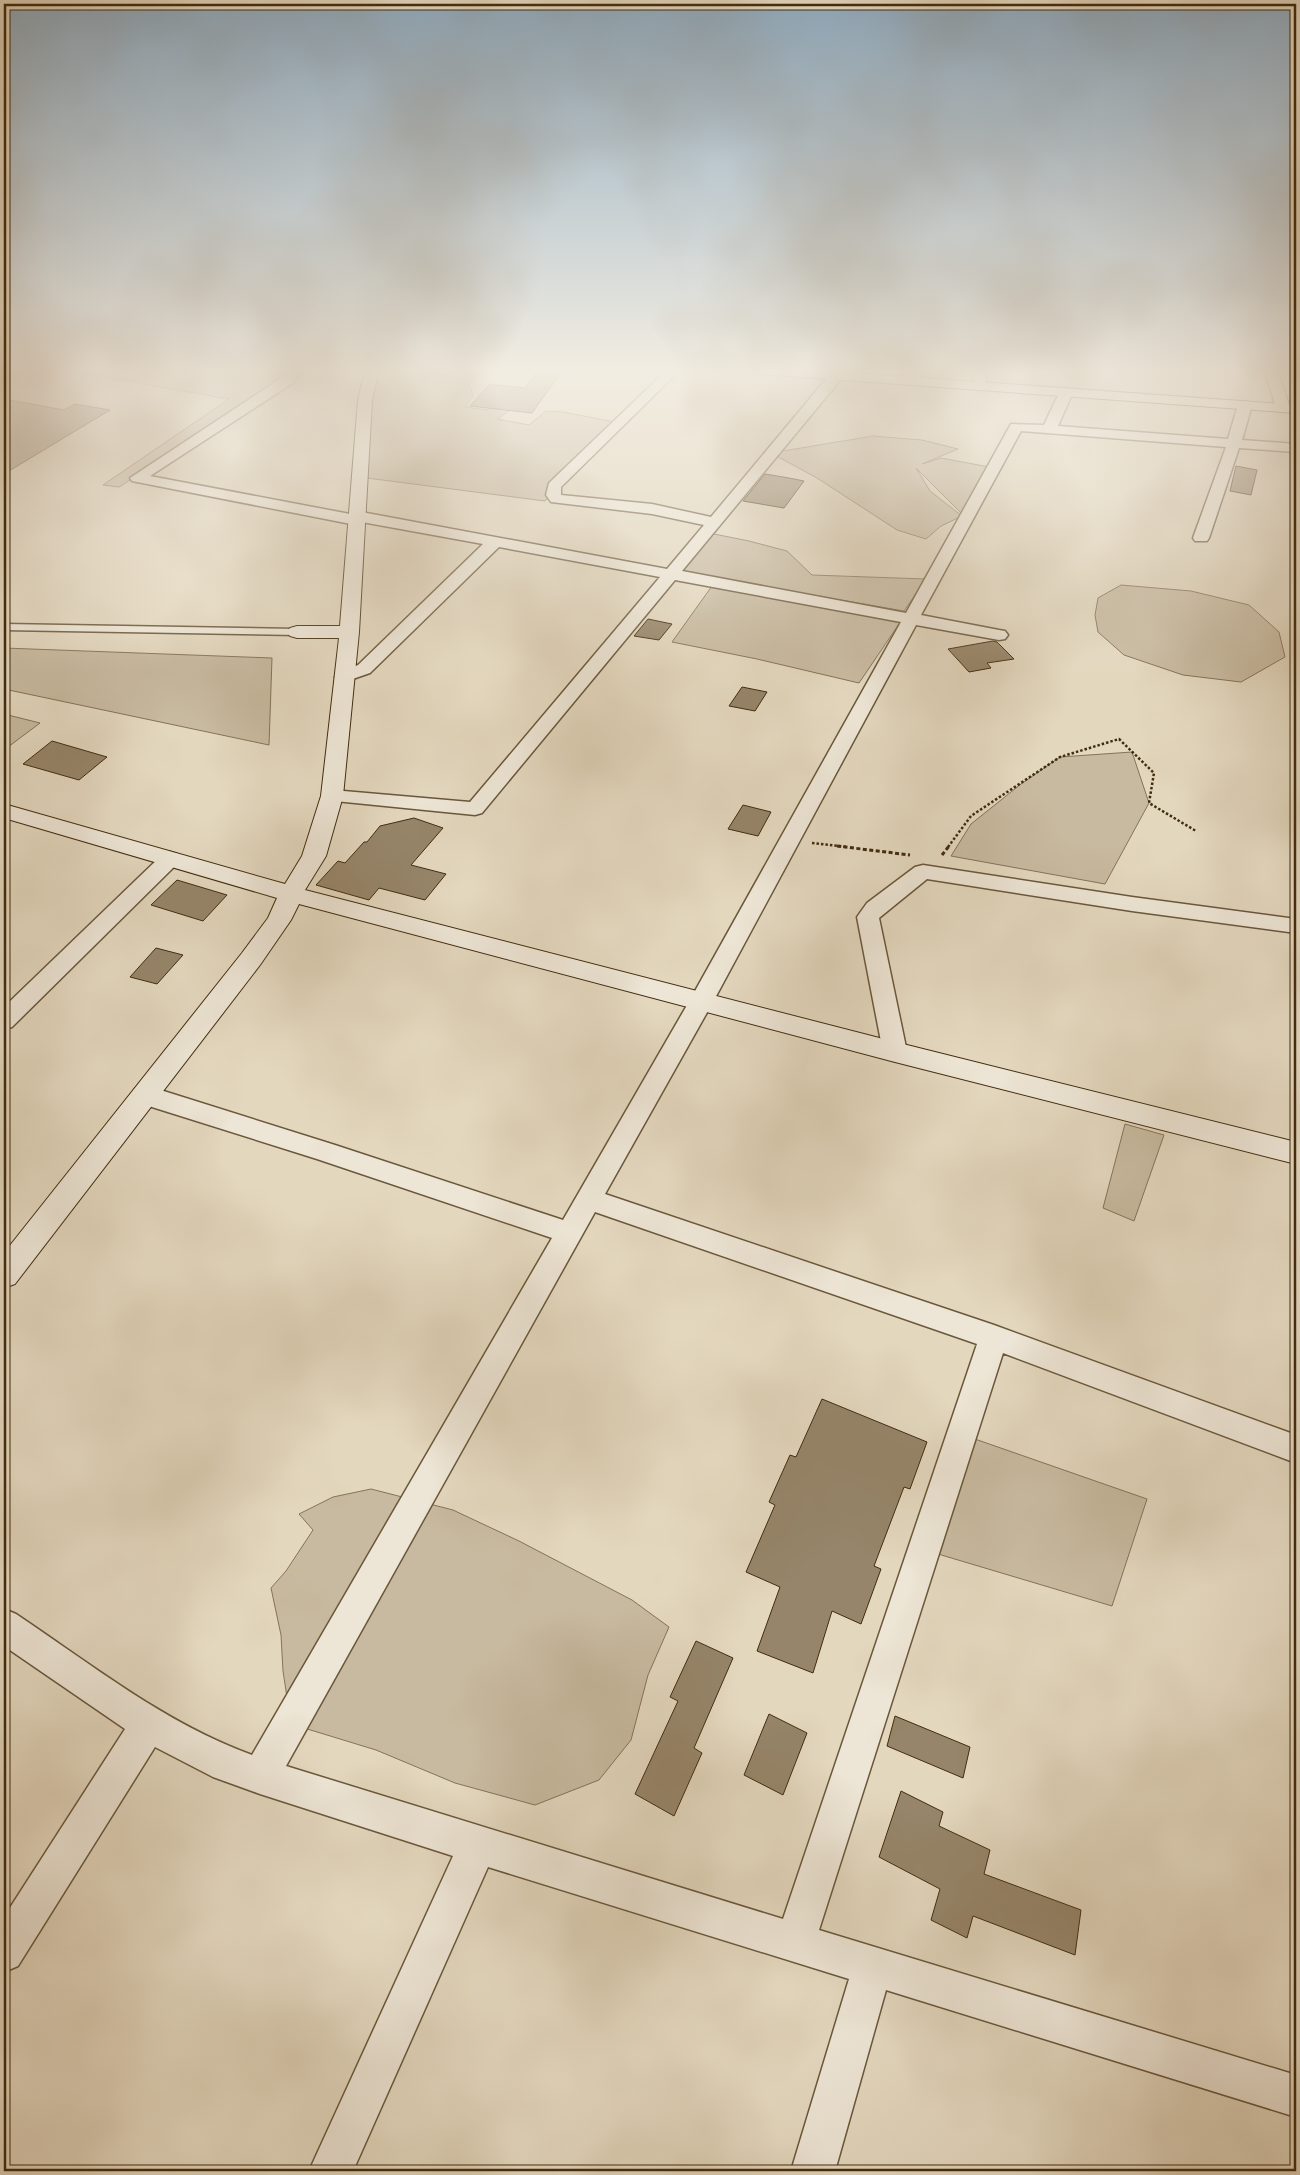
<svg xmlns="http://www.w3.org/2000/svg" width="1300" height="2175" font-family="Cardo,serif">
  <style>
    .green { fill: #c8baa0; stroke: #857357 }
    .building { fill: #96856a; stroke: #422c0e }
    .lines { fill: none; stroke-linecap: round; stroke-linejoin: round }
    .lane-casing { stroke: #6a573a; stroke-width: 3 }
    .street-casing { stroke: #6a573a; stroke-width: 3 }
    .secondary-casing { stroke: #422c0e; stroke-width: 2 }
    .path-far1 { stroke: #422c0e; stroke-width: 2.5; stroke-dasharray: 2.5 2; stroke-linecap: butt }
    .path { stroke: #422c0e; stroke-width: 3; stroke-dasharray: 4 2.5; stroke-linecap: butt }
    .lane { fill: #ede5d5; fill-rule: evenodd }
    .street { fill: #ede5d5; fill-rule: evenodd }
    .secondary { fill: #ede5d5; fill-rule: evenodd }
  </style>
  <rect width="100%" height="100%" fill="#e3d7be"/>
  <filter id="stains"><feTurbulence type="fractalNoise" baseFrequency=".004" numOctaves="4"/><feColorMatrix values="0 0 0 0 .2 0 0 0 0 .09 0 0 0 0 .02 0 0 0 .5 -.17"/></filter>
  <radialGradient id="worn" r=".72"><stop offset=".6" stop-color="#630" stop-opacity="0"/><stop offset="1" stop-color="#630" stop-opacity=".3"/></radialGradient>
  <path class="green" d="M 49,370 L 290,370 L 283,383 L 119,487 L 103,485 L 229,399 L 80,373 Z
    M 379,370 L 486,370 L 469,383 L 473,396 L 465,407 L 487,410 L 498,402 L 516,406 L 497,419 L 529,425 L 546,411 L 563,412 L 625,424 L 606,436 L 545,501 L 359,477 L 364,422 Z
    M 873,436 L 922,440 L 958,449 L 922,464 L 941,458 L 989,467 L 963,515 L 916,468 L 930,491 L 962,516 L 941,526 L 926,539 L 897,530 L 817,478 L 771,453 Z
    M 704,532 L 749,541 L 787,551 L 812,575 L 926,579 L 904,611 L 679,572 Z
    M 1121,585 L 1191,591 L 1249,605 L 1279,632 L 1285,657 L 1241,682 L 1183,675 L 1124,655 L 1098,632 L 1095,615 L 1098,598 Z
    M 712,586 L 901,621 L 859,683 L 757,659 L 672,642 Z
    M 4,648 L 272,658 L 269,745 L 4,689 Z
    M 4,714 L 40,723 L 4,750 Z
    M 1132,752 L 1149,803 L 1105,884 L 951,856 L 971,824 L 1021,784 L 1060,757 Z
    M 1125,1124 L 1164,1135 L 1134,1221 L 1103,1208 Z
    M 972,1438 L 1147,1499 L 1112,1606 L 938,1554 Z
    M 371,1489 L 453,1510 L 519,1541 L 632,1600 L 669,1627 L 648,1675 L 631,1740 L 599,1780 L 535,1805 L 455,1783 L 376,1750 L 291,1724 L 283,1671 L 281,1635 L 271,1588 L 286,1571 L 313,1530 L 299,1514 L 333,1497 Z"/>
  <path class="building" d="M 538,370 L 563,370 L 532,413 L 470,406 L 490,384 L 525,388 Z
    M 4,399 L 64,410 L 75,404 L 110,410 L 4,474 Z
    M 1236,466 L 1257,470 L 1251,495 L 1230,491 Z
    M 765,474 L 789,478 L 804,481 L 784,508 L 743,501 Z
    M 648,619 L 672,624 L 659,640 L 634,636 Z
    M 993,641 L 997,642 L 1014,659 L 987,663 L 991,668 L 969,672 L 948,649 Z
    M 742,687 L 767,692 L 755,711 L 729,706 Z
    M 52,741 L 107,757 L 79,780 L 23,764 Z
    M 743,805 L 771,812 L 758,836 L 728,829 Z
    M 414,818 L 443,828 L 411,865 L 446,874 L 425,900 L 379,888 L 369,900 L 316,885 L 338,861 L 345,863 L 364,842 L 367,842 L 380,826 Z
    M 177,880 L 227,895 L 203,921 L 151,905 Z
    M 156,948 L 183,955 L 157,984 L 130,977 Z
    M 822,1399 L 927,1442 L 910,1489 L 904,1487 L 874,1566 L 881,1569 L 861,1624 L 832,1611 L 813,1673 L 757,1651 L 780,1587 L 746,1572 L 775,1505 L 769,1502 L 790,1455 L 796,1457 Z
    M 696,1641 L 733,1658 L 694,1748 L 702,1753 L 674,1816 L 635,1794 L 678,1701 L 670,1697 Z
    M 769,1714 L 807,1733 L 783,1795 L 744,1775 Z
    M 895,1716 L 970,1747 L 963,1778 L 887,1746 Z
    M 901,1791 L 943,1812 L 939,1826 L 990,1850 L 984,1874 L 1081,1910 L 1075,1955 L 973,1916 L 967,1938 L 931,1920 L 940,1889 L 879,1857 Z"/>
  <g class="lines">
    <defs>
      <path id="lane" d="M 4,624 L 297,629 L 301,632 L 297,635 L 4,630 Z"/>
      <path id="street" d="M 289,370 L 301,370 L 293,383 L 150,476 L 350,514 L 356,511 L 667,569 L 704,525 L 652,514 L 551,502 L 546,495 L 549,483 L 667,370 L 680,370 L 561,487 L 561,495 L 652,504 L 711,517 L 832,372 L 842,372 L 843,375 L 842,378 L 682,571 L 906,613 L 1011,424 L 1044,425 L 1061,389 L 1066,388 L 1073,392 L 1058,426 L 1228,439 L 1238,405 L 1245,401 L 1252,405 L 1242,440 L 1296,444 L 1296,452 L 1239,448 L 1209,538 L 1207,541 L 1195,541 L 1193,538 L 1226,447 L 1021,431 L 921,615 L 999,630 L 1005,631 L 1008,635 L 1005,639 L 999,640 L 916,625 L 714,1000 L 605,1194 L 994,1325 L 1296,1435 L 1296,1463 L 1003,1353 L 819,1930 L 1296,2075 L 1296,2117 L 886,1990 L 835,2171 L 791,2171 L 849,1979 L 488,1867 L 353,2171 L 309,2171 L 453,1856 L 260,1794 L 213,1777 L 155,1747 L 18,1966 L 4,1972 L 4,1917 L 125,1729 L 4,1646 L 4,1609 L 16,1614 C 91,1664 166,1724 252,1755 L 552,1238 L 317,1159 L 136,1102 L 132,1095 L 136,1088 L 145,1086 L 154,1088 L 335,1145 L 563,1220 L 690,1000 L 901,622 L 675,580 L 482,813 L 475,815 L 325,800 L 322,796 L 325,792 L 332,790 L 470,802 L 660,577 L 499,547 L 370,673 L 344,682 L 338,681 L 335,677 L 338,673 L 358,665 L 483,544 L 362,522 L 356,525 L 137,482 L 132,481 L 130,478 L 283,377 ZM 595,1212 L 977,1344 L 783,1919 L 286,1766 Z
        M 910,370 L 922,370 L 919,384 L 914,385 L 907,381 Z
        M 976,370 L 988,370 L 984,389 L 979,390 L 972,386 Z
        M 1265,370 L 1277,370 L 1290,408 L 1288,411 L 1283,412 L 1276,408 Z
        M 170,852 L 177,854 L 181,859 L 177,864 L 12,1027 L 4,1029 L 4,1007 L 163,854 Z
        M 923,865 L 1132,897 L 1296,919 L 1296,933 L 1132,911 L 927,879 L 879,918 L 907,1052 L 904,1058 L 895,1061 L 886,1058 L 883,1052 L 857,917 L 867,903 L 915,867 Z"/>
      <path id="secondary" d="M 365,370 L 379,370 L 372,400 L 359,632 L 343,796 L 326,856 L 305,890 L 895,1042 L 1296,1142 L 1296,1164 L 895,1062 L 299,904 L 291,920 L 260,965 L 15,1284 L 4,1288 L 4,1253 L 242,953 L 268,918 L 277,898 L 4,818 L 4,804 L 285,884 L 302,856 L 321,796 L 339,638 L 297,638 L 290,636 L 287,632 L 290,628 L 297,626 L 340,626 L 358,400 Z
        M 753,370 L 815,370 L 1296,405 L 1296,413 L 760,374 Z"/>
    </defs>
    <use href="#lane" class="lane-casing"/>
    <use href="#street" class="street-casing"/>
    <use href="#secondary" class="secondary-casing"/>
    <path class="path-far1" d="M 812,843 L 847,847
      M 948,847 L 971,816 L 1060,757 L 1119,739 L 1154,773 L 1149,803 L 1196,831"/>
    <path class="path" d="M 837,846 L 910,855
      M 942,855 L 949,846"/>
    <use href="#lane" class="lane"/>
    <use href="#street" class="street"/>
    <use href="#secondary" class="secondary"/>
  </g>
  <linearGradient id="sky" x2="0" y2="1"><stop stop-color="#90abbf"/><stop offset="0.55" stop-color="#f2ede2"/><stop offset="1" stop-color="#f2ede2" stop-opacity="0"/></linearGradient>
  <rect width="1300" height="674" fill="url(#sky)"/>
  <rect width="1300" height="2175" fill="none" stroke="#e3d7be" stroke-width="20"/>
  <rect x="5" y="5" width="1290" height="2165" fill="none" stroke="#422c0e" stroke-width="2.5"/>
  <rect x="10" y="10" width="1280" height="2155" fill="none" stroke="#422c0e"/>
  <rect width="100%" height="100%" filter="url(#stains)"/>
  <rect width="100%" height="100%" fill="url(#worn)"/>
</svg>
